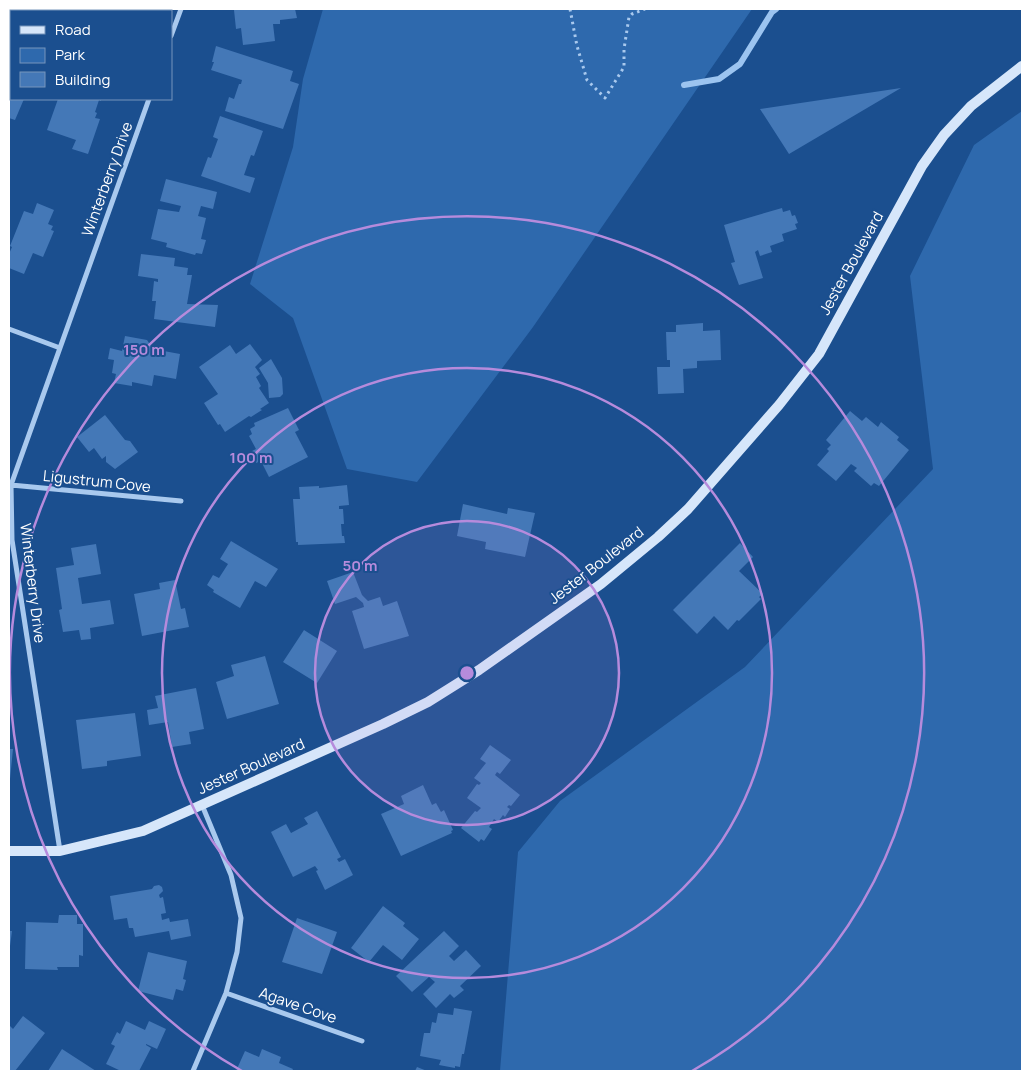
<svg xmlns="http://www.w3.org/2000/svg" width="1031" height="1080" font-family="Manrope,sans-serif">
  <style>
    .green { fill: #2e69ad }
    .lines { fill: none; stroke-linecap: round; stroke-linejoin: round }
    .stream { stroke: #9cc4f0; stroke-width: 6 }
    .building { fill: #4478b7 }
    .path { stroke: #a9c9ee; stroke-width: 3; stroke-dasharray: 2.5 4; stroke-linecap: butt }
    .street { stroke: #a9c9ee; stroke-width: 5 }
    .secondary { stroke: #d6e6fa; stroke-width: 10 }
    .ring { fill: none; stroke: #b68bdc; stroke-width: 2.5 }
    .labels { text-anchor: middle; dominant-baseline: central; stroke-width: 4; stroke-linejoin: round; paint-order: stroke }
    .street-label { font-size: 15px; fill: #fff; stroke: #1b4f8f }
    .centre { fill: #b68bdc; stroke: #1b4f8f; stroke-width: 2.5 }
    .ring-label { font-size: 15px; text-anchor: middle; font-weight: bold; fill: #b68bdc; stroke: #1b4f8f; stroke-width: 4; stroke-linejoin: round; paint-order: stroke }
  </style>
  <rect width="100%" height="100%" fill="#1b4f8f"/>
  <path class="green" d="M 323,9 L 752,9 L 533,327 L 417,482 L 347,469 L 293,318 L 250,284 L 293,147 L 303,79 Z
    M 1022,111 L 1022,1071 L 500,1071 L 518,852 L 560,801 L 745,667 L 933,469 L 910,276 L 974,145 Z"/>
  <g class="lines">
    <path class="stream" d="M 684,85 L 719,79 L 740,64 L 772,12 L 776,9"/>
  </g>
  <path class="building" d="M 238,9 L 295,9 L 297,18 L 280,20 L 280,24 L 273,24 L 275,41 L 243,45 L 241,28 L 236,29 L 234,10 Z
    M 216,46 L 293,71 L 290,81 L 299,84 L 283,129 L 225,111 L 229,97 L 234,99 L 239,84 L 241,84 L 242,80 L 211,70 L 214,62 L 212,62 Z
    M 9,69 L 11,70 L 11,99 L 24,99 L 15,120 L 9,118 Z
    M 901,88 L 789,154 L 760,109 Z
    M 58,99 L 101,99 L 101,101 L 99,100 L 95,112 L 97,113 L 95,118 L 100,119 L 88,154 L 72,149 L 76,140 L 47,130 Z
    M 220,116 L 263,131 L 254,156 L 251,155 L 244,175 L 255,178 L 250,193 L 201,176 L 208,157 L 211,158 L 218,139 L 213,137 Z
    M 166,179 L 217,192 L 213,209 L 201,206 L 198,216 L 206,218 L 201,239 L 206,240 L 202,254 L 196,253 L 195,255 L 166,247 L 167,243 L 151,239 L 158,209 L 179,212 L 181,206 L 160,201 Z
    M 37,203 L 54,210 L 48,224 L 53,226 L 51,230 L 54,231 L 43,257 L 33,253 L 24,274 L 9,268 L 9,254 L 12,247 L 10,246 L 24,211 L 33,214 Z
    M 782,208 L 783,212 L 790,210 L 792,216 L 795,215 L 798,223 L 795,224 L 797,229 L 782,234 L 784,241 L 770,246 L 772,252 L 760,256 L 758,250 L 755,252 L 763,278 L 739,285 L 731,263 L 735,262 L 724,225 Z
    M 141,254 L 175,258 L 174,266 L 188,268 L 187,275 L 192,275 L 187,304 L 218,305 L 215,327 L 154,319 L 156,301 L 152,301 L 154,281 L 158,282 L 158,279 L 138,276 Z
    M 703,323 L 703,331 L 720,330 L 721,360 L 697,361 L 697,368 L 683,369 L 684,393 L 658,394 L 657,367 L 670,367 L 670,360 L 667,360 L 666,332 L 676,332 L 676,325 Z
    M 125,336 L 147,340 L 153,349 L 180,354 L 176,379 L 154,375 L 152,386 L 132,382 L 132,386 L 114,383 L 116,374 L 112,373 L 114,360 L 108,359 L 110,348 L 122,351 Z
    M 250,344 L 262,360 L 255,367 L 260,374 L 256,377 L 261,386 L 259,388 L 269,403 L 260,409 L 262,410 L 251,417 L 249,416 L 225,432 L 220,424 L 218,425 L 204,403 L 218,394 L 199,367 L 230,345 L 236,354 Z
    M 271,359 L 282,378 L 283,394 L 280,397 L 269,398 L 268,383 L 259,368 Z
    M 288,408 L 299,430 L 295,432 L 308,457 L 269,477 L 261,461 L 256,463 L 250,452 L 256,449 L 249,436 L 252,434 L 250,429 L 255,426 L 254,423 Z
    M 850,411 L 862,421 L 866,417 L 878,427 L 881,422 L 899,437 L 897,440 L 909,450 L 879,486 L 874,483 L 871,486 L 854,471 L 857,468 L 851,464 L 836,481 L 817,465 L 829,451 L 827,449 L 831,445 L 826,440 Z
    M 105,415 L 125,440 L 130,441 L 138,452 L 115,469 L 106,462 L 106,456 L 102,459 L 94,448 L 89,452 L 77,437 Z
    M 347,485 L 349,505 L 339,506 L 339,509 L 343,509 L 344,524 L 341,524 L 342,536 L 344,536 L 345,543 L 298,545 L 298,542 L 296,542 L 293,499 L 300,499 L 299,487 L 319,486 L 319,488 Z
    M 463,504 L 507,514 L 508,508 L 535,513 L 525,557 L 485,549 L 486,542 L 457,536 Z
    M 231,541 L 278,569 L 266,587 L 255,581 L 240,608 L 213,592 L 214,590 L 207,585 L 213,575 L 219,578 L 228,564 L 220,559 Z
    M 740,543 L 753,557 L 739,571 L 763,594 L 759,597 L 761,599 L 739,621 L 737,620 L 728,630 L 714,616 L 697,634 L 673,610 Z
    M 96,544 L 101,574 L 78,578 L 82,604 L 110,600 L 114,624 L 90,628 L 91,639 L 81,640 L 79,630 L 63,632 L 59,610 L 62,609 L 56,568 L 74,565 L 71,548 Z
    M 353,572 L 362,595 L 368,601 L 380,597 L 383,606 L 397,601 L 409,636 L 364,649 L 352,611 L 364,607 L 363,603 L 356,597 L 335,604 L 327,581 Z
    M 175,580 L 181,609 L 185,608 L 189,627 L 142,636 L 134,594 L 160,589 L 159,583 Z
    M 304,630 L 337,651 L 317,683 L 283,662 Z
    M 265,656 L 279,704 L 227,719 L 216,682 L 234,676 L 231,665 Z
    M 196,688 L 204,729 L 189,732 L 191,744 L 172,747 L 168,722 L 149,725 L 147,710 L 158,708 L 155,696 Z
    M 135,713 L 141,756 L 107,761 L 107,766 L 82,769 L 76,720 Z
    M 490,745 L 511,760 L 500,774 L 497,772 L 495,775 L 520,795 L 511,806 L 509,805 L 507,807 L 510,809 L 505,817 L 503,815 L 498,822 L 494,819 L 489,827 L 492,829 L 484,841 L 481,839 L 479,842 L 461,828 L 475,811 L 477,812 L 481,808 L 467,798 L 477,784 L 479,785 L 481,783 L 474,778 L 486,763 L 480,759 Z
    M 9,749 L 13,749 L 10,779 L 9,779 Z
    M 423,785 L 432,805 L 436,803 L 441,812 L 444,810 L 453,830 L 451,831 L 452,833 L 401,856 L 381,814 L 404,804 L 401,796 Z
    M 317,811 L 341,857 L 337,859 L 339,862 L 345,859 L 353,875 L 325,890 L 316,871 L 318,870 L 315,866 L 293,877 L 271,832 L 286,824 L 291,833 L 308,824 L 304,818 Z
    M 159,885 L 162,887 L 163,891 L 159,895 L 160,898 L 163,897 L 166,913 L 161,914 L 162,920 L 169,918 L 170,922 L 188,919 L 191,936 L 171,940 L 169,931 L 135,937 L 133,928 L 129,928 L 127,918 L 114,920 L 110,896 L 152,889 L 154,886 Z
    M 383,906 L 405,923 L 403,926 L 419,939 L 402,960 L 383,945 L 369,962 L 351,948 Z
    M 59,915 L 77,915 L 77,924 L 83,924 L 83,956 L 79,955 L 79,967 L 57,967 L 58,970 L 25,969 L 26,922 L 58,923 Z
    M 297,918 L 337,932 L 322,974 L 282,962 Z
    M 9,931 L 12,931 L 10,946 L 9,946 Z
    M 444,931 L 459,946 L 449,956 L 454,961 L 466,950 L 481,966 L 460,986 L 464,990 L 454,998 L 450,994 L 436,1008 L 423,994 L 435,982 L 429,977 L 412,992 L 396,976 Z
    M 148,952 L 187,961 L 183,979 L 186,980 L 183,991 L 176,989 L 173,1000 L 138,991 Z
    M 454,1008 L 472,1011 L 464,1054 L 462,1054 L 460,1067 L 455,1066 L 455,1068 L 439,1065 L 441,1060 L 420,1056 L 424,1033 L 430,1033 L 432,1022 L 436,1023 L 438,1013 L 453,1015 Z
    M 23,1016 L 45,1033 L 15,1071 L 9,1071 L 9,1025 L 13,1029 Z
    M 126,1021 L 145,1030 L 149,1021 L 166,1029 L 157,1049 L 146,1044 L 146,1045 L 151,1048 L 139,1071 L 121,1071 L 106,1064 L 115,1046 L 111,1044 L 117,1032 L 120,1034 Z
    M 62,1049 L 96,1071 L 48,1071 Z
    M 262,1049 L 281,1057 L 279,1063 L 293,1069 L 292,1071 L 236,1071 L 245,1051 L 259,1057 Z
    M 417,1067 L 427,1071 L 415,1071 Z"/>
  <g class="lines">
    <path class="path" d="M 570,9 L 577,46 L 587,80 L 605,98 L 624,67 L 624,49 L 629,17 L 632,14 L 645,9"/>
    <path class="street" d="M 9,14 L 11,15
      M 171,36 L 181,9
      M 9,329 L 60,348
      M 11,485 L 181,501
      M 60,851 L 12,540 L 11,485 L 149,99
      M 226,993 L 362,1041
      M 193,1071 L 226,993 L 237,952 L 241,918 L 231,875 L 202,805"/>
    <path class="secondary" d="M 9,851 L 60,851 L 143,831 L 383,724 L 428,702 L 479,670 L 601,584 L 658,537 L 688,509 L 779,405 L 819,354 L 922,166 L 944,135 L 971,106 L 1022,66"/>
  </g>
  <circle cx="467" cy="673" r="152" fill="#b68bdc" fill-opacity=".12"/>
  <g class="ring">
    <circle cx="467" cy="673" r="152"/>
    <circle cx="467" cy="673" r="305"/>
    <path d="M242 1071A457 457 0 1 1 692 1071"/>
  </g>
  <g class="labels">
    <g class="street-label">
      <text transform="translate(107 179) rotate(-70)">Winterberry Drive</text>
      <text transform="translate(851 263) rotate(-61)">Jester Boulevard</text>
      <text transform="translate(97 481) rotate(6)">Ligustrum Cove</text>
      <text transform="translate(596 565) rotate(-38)">Jester Boulevard</text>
      <text transform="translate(33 583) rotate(83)">Winterberry Drive</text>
      <text transform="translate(251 766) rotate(-24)">Jester Boulevard</text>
      <text transform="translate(298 1005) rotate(19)">Agave Cove</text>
    </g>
  </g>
  <circle cx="467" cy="673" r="8" class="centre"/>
  <g class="ring-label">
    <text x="144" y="355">150 m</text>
    <text x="251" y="463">100 m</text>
    <text x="360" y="571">50 m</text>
  </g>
  <rect width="1031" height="1080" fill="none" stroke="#ffffff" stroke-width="20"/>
  <rect x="10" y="10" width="162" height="90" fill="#1b4f8f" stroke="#7695bc"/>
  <rect x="20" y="26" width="25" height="8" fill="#d6e6fa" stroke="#7695bc"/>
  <text x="55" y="35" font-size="15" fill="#ffffff">Road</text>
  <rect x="20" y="48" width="25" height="15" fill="#2e69ad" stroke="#7695bc"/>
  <text x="55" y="60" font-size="15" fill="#ffffff">Park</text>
  <rect x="20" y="72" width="25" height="15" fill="#4478b7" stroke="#7695bc"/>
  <text x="55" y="85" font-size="15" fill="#ffffff">Building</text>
</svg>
